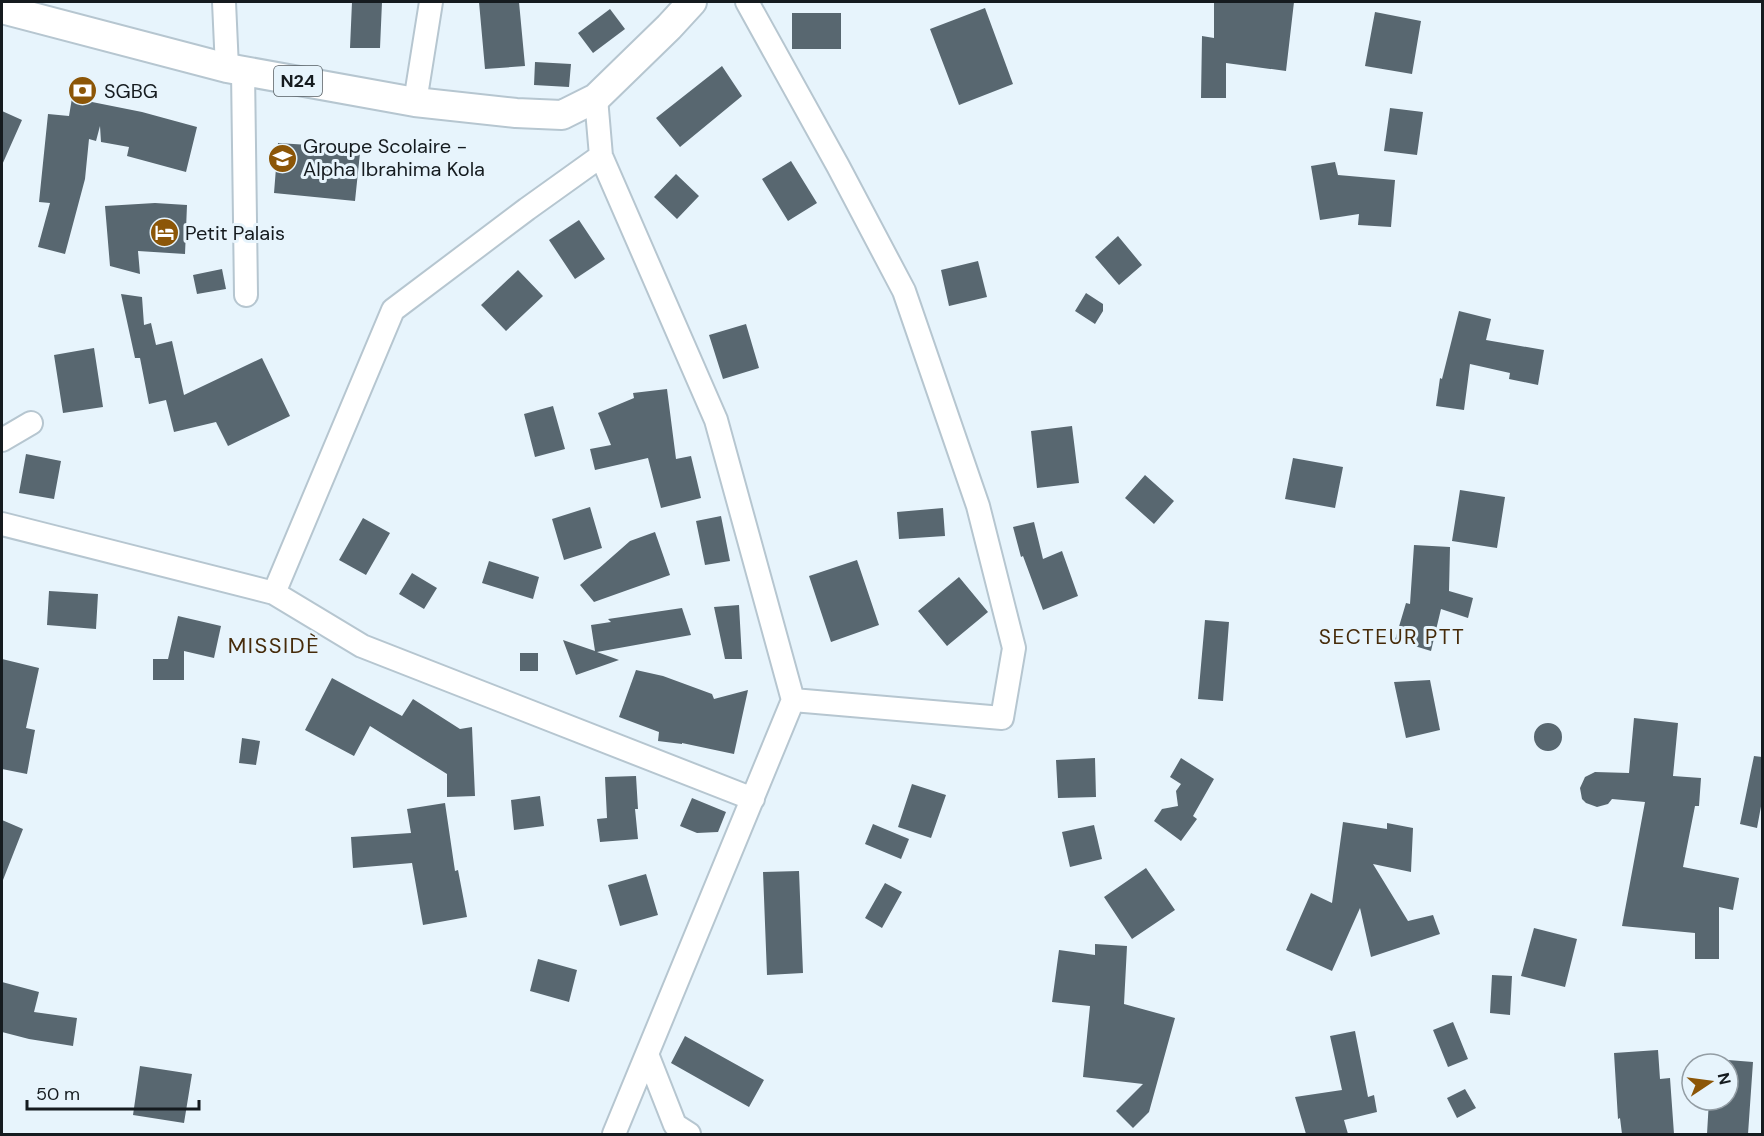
<svg xmlns="http://www.w3.org/2000/svg" width="1764" height="1136" font-family="'DM Sans',sans-serif">
  <style>
    .building { fill: #586770 }
    .lines { fill: none; stroke-linecap: round; stroke-linejoin: round }
    .minor-casing { stroke: #b6c6d0; stroke-width: 26 }
    .major-casing { stroke: #b6c6d0; stroke-width: 32 }
    .minor { stroke: #fff; stroke-width: 22 }
    .major { stroke: #fff; stroke-width: 28 }
    .labels { text-anchor: middle; dominant-baseline: central; stroke-width: 6; stroke-linejoin: round; paint-order: stroke }
    .shield { fill: #e7f4fc; stroke: #545c61; stroke-width: 1.5 }
    .shield-label { font-size: 18px; font-weight: bold; fill: #151b1f }
    .poi-label { font-size: 20px; fill: #151b1f; stroke: #e7f4fc; text-anchor: start }
    .neighbourhood-label { font-size: 21px; letter-spacing: 1.5px; fill: #462b0a; stroke: #e7f4fc }
    .quarter-label { font-size: 22px; letter-spacing: 1.5px; fill: #462b0a; stroke: #e7f4fc }
  </style>
  <rect width="100%" height="100%" fill="#e7f4fc"/>
  <path class="building" d="M 352,2 L 382,2 L 380,48 L 350,48 Z
    M 479,2 L 519,2 L 525,66 L 485,69 Z
    M 1214,2 L 1294,2 L 1286,71 L 1226,63 L 1226,98 L 1201,98 L 1202,36 L 1214,38 Z
    M 985,8 L 1013,84 L 959,105 L 930,29 Z
    M 610,9 L 625,29 L 593,53 L 578,33 Z
    M 1375,12 L 1421,21 L 1412,74 L 1365,66 Z
    M 792,13 L 841,13 L 841,49 L 792,49 Z
    M 535,62 L 571,64 L 569,87 L 534,85 Z
    M 722,66 L 742,96 L 680,147 L 656,118 Z
    M 72,98 L 142,112 L 197,127 L 186,172 L 127,156 L 129,147 L 101,142 L 100,126 L 96,141 L 89,139 L 85,179 L 65,254 L 38,247 L 50,203 L 39,202 L 48,114 L 69,116 Z
    M 1390,108 L 1423,112 L 1417,155 L 1384,151 Z
    M 2,111 L 22,120 L 2,165 Z
    M 278,143 L 309,145 L 308,148 L 360,153 L 355,201 L 274,193 Z
    M 791,161 L 817,203 L 788,221 L 762,179 Z
    M 1335,162 L 1338,175 L 1395,180 L 1391,227 L 1358,225 L 1359,214 L 1320,220 L 1311,166 Z
    M 676,174 L 699,196 L 677,219 L 654,197 Z
    M 155,203 L 187,205 L 185,254 L 138,251 L 140,274 L 110,266 L 105,206 Z
    M 579,220 L 605,259 L 575,279 L 549,240 Z
    M 1118,236 L 1142,265 L 1119,285 L 1095,257 Z
    M 978,261 L 987,297 L 949,306 L 941,270 Z
    M 222,269 L 226,289 L 197,294 L 193,275 Z
    M 518,270 L 543,296 L 506,331 L 481,305 Z
    M 1086,293 L 1103,304 L 1103,311 L 1095,324 L 1075,311 Z
    M 121,294 L 142,297 L 144,325 L 151,323 L 156,345 L 172,341 L 184,395 L 262,358 L 290,416 L 228,446 L 216,422 L 174,432 L 166,400 L 149,404 L 140,358 L 135,358 Z
    M 1459,311 L 1491,319 L 1486,340 L 1544,350 L 1538,385 L 1509,379 L 1510,373 L 1470,364 L 1464,410 L 1436,406 L 1440,378 L 1442,379 Z
    M 746,324 L 759,368 L 723,379 L 709,335 Z
    M 94,348 L 103,407 L 63,413 L 54,355 Z
    M 667,389 L 676,459 L 691,456 L 701,498 L 661,508 L 648,458 L 595,470 L 590,449 L 611,445 L 598,413 L 634,398 L 633,393 Z
    M 553,406 L 565,449 L 535,457 L 524,414 Z
    M 1072,426 L 1079,483 L 1037,488 L 1031,431 Z
    M 26,454 L 61,461 L 54,499 L 19,493 Z
    M 1293,458 L 1343,467 L 1335,508 L 1285,499 Z
    M 1145,475 L 1174,501 L 1154,524 L 1125,498 Z
    M 1460,490 L 1505,497 L 1497,548 L 1452,541 Z
    M 590,507 L 602,548 L 564,560 L 552,519 Z
    M 943,508 L 945,536 L 899,539 L 897,512 Z
    M 721,516 L 730,561 L 705,565 L 696,521 Z
    M 363,518 L 390,533 L 366,575 L 339,560 Z
    M 1034,522 L 1043,559 L 1062,551 L 1078,596 L 1043,610 L 1023,556 L 1021,557 L 1013,527 Z
    M 655,532 L 670,575 L 594,602 L 580,585 L 630,541 Z
    M 1414,545 L 1450,547 L 1449,591 L 1473,598 L 1468,618 L 1441,609 L 1431,651 L 1395,640 L 1406,603 L 1410,604 Z
    M 857,560 L 879,625 L 831,642 L 809,576 Z
    M 489,561 L 539,577 L 533,599 L 482,583 Z
    M 412,573 L 437,588 L 424,609 L 399,594 Z
    M 959,577 L 988,612 L 947,646 L 918,611 Z
    M 49,591 L 98,594 L 96,629 L 47,625 Z
    M 739,605 L 742,659 L 725,659 L 714,607 Z
    M 682,608 L 691,635 L 597,652 L 619,660 L 576,675 L 563,640 L 595,651 L 591,625 L 611,622 L 608,619 Z
    M 178,616 L 221,626 L 214,658 L 184,651 L 184,680 L 153,680 L 153,659 L 168,659 Z
    M 1205,620 L 1229,622 L 1223,701 L 1198,699 Z
    M 520,653 L 538,653 L 538,671 L 520,671 Z
    M 2,659 L 39,668 L 26,728 L 35,730 L 27,774 L 2,769 Z
    M 636,670 L 663,676 L 712,694 L 714,699 L 748,690 L 734,754 L 682,743 L 682,744 L 658,741 L 659,732 L 619,717 Z
    M 332,678 L 402,716 L 413,699 L 460,729 L 472,727 L 475,796 L 447,797 L 447,774 L 370,726 L 354,756 L 305,730 Z
    M 1430,680 L 1440,730 L 1406,738 L 1394,682 Z
    M 1634,718 L 1678,723 L 1673,776 L 1701,778 L 1699,806 L 1695,806 L 1683,867 L 1739,878 L 1733,910 L 1719,907 L 1719,959 L 1695,959 L 1695,933 L 1622,926 L 1645,802 L 1612,799 L 1608,804 L 1597,807 L 1586,803 L 1582,799 L 1580,788 L 1585,777 L 1595,772 L 1629,773 Z
    M1534 737a14 14 0 1 1 28 0a14 14 0 1 1-28 0Z
    M 242,738 L 260,741 L 256,765 L 239,763 Z
    M 1754,756 L 1762,757 L 1762,801 L 1757,828 L 1740,824 Z
    M 1095,758 L 1096,797 L 1058,798 L 1056,760 Z
    M 1181,758 L 1214,779 L 1193,816 L 1197,819 L 1181,841 L 1154,821 L 1162,809 L 1178,806 L 1176,791 L 1181,784 L 1170,777 Z
    M 636,776 L 638,809 L 635,809 L 638,839 L 600,842 L 597,819 L 607,818 L 605,777 Z
    M 912,784 L 946,795 L 931,838 L 898,827 Z
    M 540,796 L 544,826 L 514,830 L 511,800 Z
    M 692,798 L 726,812 L 718,832 L 697,833 L 680,826 Z
    M 445,803 L 455,871 L 458,870 L 467,917 L 423,925 L 412,863 L 353,868 L 351,837 L 411,833 L 407,809 Z
    M 2,820 L 23,829 L 3,880 L 2,880 Z
    M 1343,822 L 1387,829 L 1387,823 L 1413,828 L 1411,872 L 1373,864 L 1408,921 L 1433,915 L 1440,934 L 1371,957 L 1360,908 L 1332,971 L 1286,950 L 1311,893 L 1332,903 Z
    M 873,824 L 909,839 L 901,859 L 865,844 Z
    M 1094,825 L 1102,859 L 1070,867 L 1062,832 Z
    M 1146,868 L 1175,910 L 1132,939 L 1104,897 Z
    M 799,871 L 803,973 L 767,975 L 763,872 Z
    M 646,874 L 658,915 L 620,926 L 608,885 Z
    M 885,883 L 902,892 L 882,928 L 865,918 Z
    M 1534,928 L 1577,939 L 1565,987 L 1521,976 Z
    M 1095,944 L 1127,946 L 1124,1004 L 1175,1018 L 1149,1112 L 1133,1128 L 1116,1111 L 1143,1084 L 1083,1077 L 1090,1006 L 1052,1002 L 1059,950 L 1095,955 Z
    M 538,959 L 577,970 L 569,1002 L 530,991 Z
    M 1492,975 L 1512,976 L 1510,1015 L 1490,1013 Z
    M 2,982 L 39,992 L 34,1012 L 77,1018 L 73,1046 L 29,1039 L 2,1032 Z
    M 1453,1022 L 1468,1059 L 1448,1067 L 1433,1030 Z
    M 1355,1031 L 1368,1097 L 1374,1095 L 1377,1112 L 1344,1120 L 1348,1134 L 1306,1134 L 1295,1097 L 1342,1090 L 1330,1036 Z
    M 685,1036 L 764,1080 L 749,1107 L 671,1063 Z
    M 1658,1050 L 1660,1079 L 1670,1078 L 1674,1134 L 1622,1134 L 1620,1118 L 1618,1119 L 1614,1053 Z
    M 1728,1060 L 1753,1062 L 1748,1134 L 1707,1134 L 1709,1100 L 1728,1100 Z
    M 140,1066 L 192,1074 L 184,1123 L 133,1115 Z
    M 1465,1089 L 1476,1108 L 1457,1118 L 1447,1098 Z"/>
  <g class="lines">
    <defs>
      <path id="minor" d="M 224,2 L 227,68
        M 747,2 L 838,166 L 904,291 L 978,506 L 1014,648 L 1002,718 L 793,700
        M 243,71 L 246,295
        M 596,98 L 601,156 L 716,420 L 793,700 L 614,1134
        M 415,102 L 431,2
        M 2,440 L 31,423
        M 2,524 L 274,593 L 393,310 L 527,209 L 601,156
        M 274,593 L 362,646 L 753,799
        M 647,1054 L 675,1125 L 689,1134"/>
      <path id="major" d="M 2,9 L 227,68 L 415,102 L 516,113 L 562,115 L 596,98 L 669,27 L 692,2"/>
    </defs>
    <use href="#minor" class="minor-casing"/>
    <use href="#major" class="major-casing"/>
    <use href="#minor" class="minor"/>
    <use href="#major" class="major"/>
  </g>
  <defs>
    <symbol id="bank-disc" viewBox="-11 -11 22 22"><circle r="9.5" fill="#8c5607" stroke="#e7f4fc"/><path d="M-6-4H6V4H-6ZM0-2.3a2.3 2.3 0 1 0 0 4.6a2.3 2.3 0 1 0 0-4.6Z" fill="#fff"/></symbol>
    <symbol id="school-disc" viewBox="-11 -11 22 22"><circle r="9.5" fill="#8c5607" stroke="#e7f4fc"/><path d="M0-5L7-2L0 1L-7-2ZM-4 1L0 2.5L4 1V4Q0 6-4 4Z" fill="#fff"/></symbol>
    <symbol id="hotel-disc" viewBox="-11 -11 22 22"><circle r="9.5" fill="#8c5607" stroke="#e7f4fc"/><path d="M-6-4.5h1.5V1H6V5H4.5V3h-9V5H-6ZM-4 0a1.8 1.8 0 1 1 3.6 0ZM.5 0V-2.5h3Q6-2.5 6 0Z" fill="#fff"/></symbol>
  </defs>
  <g fill-rule="evenodd">
    <use href="#bank-disc" x="66" y="74" width="33" height="33"/>
    <use href="#school-disc" x="266" y="142" width="33" height="33"/>
    <use href="#hotel-disc" x="148" y="216" width="33" height="33"/>
  </g>
  <g class="labels">
    <rect class="shield" x="274" y="66" width="48" height="30" rx="4.5"/>
    <g class="shield-label">
      <text x="298" y="81">N24</text>
    </g>
    <g class="poi-label">
      <text x="104" y="91">SGBG</text>
      <text x="303" y="146">Groupe Scolaire -<tspan x="303" dy="23">Alpha Ibrahima Kola</tspan></text>
      <text x="185" y="233">Petit Palais</text>
    </g>
    <g class="neighbourhood-label">
      <text x="1392" y="637">SECTEUR PTT</text>
    </g>
    <g class="quarter-label">
      <text x="274" y="645">MISSIDÈ</text>
    </g>
  </g>
  <rect width="1764" height="1136" fill="none" stroke="#151b1f" stroke-width="6"/>
  <g transform="translate(1710 1082) rotate(77)"><circle r="28" fill="#e7f4fc" stroke="#939da4" stroke-width="1.5"/>
  <path d="M0-4.5L10 22L0 15L-10 22Z" fill="#8c5607"/>
  <text y="-9" font-size="16" font-weight="bold" text-anchor="middle" fill="#151b1f">N</text>
  </g>
  <path d="M27 1100v9h172v-9" fill="none" stroke="#151b1f" stroke-width="3"/>
  <text x="36" y="1100" font-size="18" fill="#151b1f" stroke="#e7f4fc" stroke-width="4.5" paint-order="stroke">50 m</text>
</svg>
